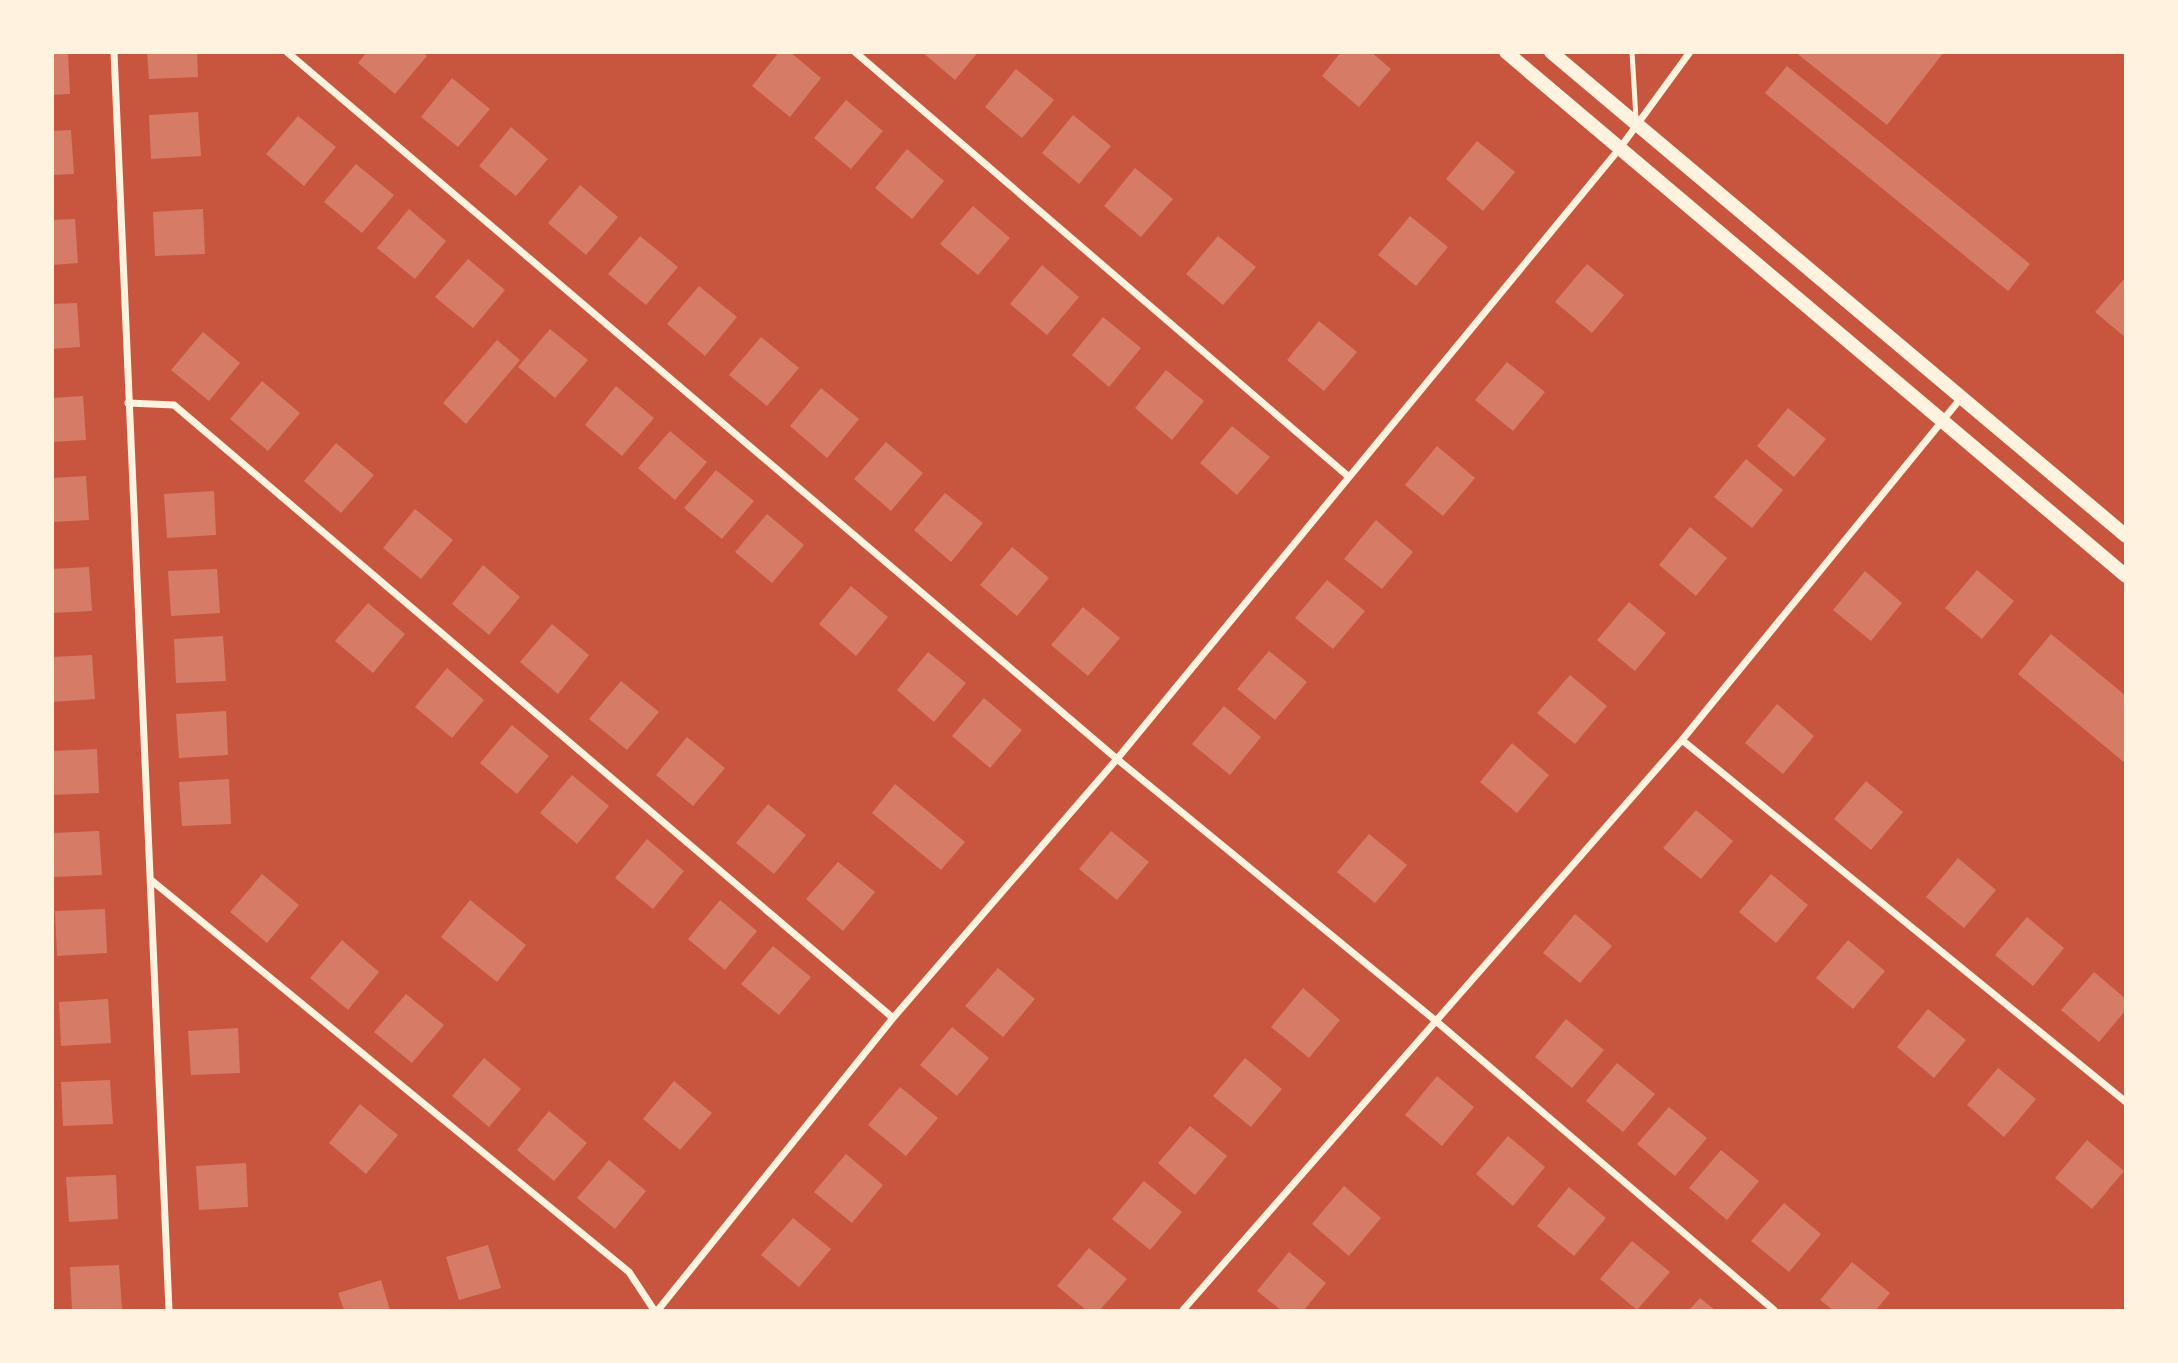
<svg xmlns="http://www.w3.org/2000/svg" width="2178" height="1363" font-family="'Sofia Sans Condensed',sans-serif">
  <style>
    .building { fill: #d67c66 }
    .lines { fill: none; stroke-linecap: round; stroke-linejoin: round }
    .service { stroke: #fff3e0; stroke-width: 5 }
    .minor { stroke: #fff3e0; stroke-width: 7 }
    .secondary { stroke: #fff3e0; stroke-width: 14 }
  </style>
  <rect width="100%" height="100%" fill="#c8553d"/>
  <path class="building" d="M 52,52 L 68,52 L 70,94 L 52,95 Z
    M 147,52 L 197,52 L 198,77 L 149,79 Z
    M 367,52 L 423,52 L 427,56 L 395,94 L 358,63 Z
    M 779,52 L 790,52 L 821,78 L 790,117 L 752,86 Z
    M 922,52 L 978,52 L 955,80 Z
    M 1341,52 L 1371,52 L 1391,69 L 1359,107 L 1322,76 Z
    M 1795,52 L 1944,52 L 1887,125 Z
    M 1787,66 L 2030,264 L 2008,291 L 1765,93 Z
    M 1016,69 L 1054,100 L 1022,138 L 985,107 Z
    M 452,78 L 490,109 L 458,147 L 421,117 Z
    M 846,100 L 883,131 L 851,169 L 814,138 Z
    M 198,112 L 201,156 L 151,159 L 149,115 Z
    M 1073,115 L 1111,146 L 1079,184 L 1042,153 Z
    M 298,116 L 336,147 L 304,186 L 266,154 Z
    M 511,127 L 548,159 L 516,196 L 479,166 Z
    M 71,130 L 74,174 L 52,175 L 52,131 Z
    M 1477,141 L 1515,172 L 1483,211 L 1446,179 Z
    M 907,149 L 944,181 L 912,219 L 875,188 Z
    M 356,164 L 394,195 L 362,233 L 324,202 Z
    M 1135,168 L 1173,199 L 1141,237 L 1104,206 Z
    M 580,185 L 618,217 L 586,255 L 548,223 Z
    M 973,206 L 1010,238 L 978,275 L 940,244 Z
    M 203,209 L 205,254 L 155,256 L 153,212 Z
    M 409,209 L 446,241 L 415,279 L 377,248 Z
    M 1410,216 L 1448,247 L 1416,286 L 1378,255 Z
    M 75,219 L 78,263 L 52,265 L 52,220 Z
    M 640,236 L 678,267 L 646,305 L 608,274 Z
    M 1218,236 L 1256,267 L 1223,305 L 1186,274 Z
    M 468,259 L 505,290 L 473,328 L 435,297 Z
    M 1587,264 L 1624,295 L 1592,333 L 1555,302 Z
    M 1042,265 L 1079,297 L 1047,335 L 1010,304 Z
    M 2126,277 L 2126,338 L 2095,312 Z
    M 699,286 L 737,317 L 705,356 L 667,324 Z
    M 77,303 L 80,347 L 52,349 L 52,304 Z
    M 1103,317 L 1141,348 L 1109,387 L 1072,355 Z
    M 1319,321 L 1357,352 L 1324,391 L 1287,360 Z
    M 550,329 L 588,360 L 555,398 L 518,367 Z
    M 203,332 L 240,363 L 209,401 L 171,370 Z
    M 761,337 L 799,368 L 767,406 L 729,375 Z
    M 497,340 L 520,360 L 466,424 L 443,403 Z
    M 1507,362 L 1545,392 L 1513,431 L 1475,400 Z
    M 1166,370 L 1204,401 L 1172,440 L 1135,408 Z
    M 262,381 L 300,413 L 268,451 L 230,419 Z
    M 616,386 L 654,418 L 622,456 L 585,425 Z
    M 821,388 L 859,419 L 827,458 L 790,426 Z
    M 83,396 L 86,440 L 52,442 L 52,398 Z
    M 1788,408 L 1826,439 L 1794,477 L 1757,446 Z
    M 1232,426 L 1270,457 L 1237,495 L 1200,463 Z
    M 670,431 L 707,462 L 675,500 L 638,468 Z
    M 886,442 L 923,473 L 891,511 L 854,479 Z
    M 336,443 L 374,475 L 341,513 L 304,481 Z
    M 1437,446 L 1475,478 L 1443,516 L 1405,485 Z
    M 1746,459 L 1783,490 L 1752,528 L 1714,497 Z
    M 716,470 L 754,501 L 722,539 L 684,508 Z
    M 86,476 L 89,520 L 52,522 L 52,478 Z
    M 214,491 L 216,535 L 167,538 L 164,494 Z
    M 945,493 L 983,523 L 951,562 L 914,530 Z
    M 415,509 L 453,540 L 421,579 L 383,548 Z
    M 767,514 L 804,545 L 772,583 L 735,552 Z
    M 1376,520 L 1413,552 L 1382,589 L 1344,559 Z
    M 1690,527 L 1727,558 L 1696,596 L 1659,565 Z
    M 1012,547 L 1049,578 L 1017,616 L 980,585 Z
    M 483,565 L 520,597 L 489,635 L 452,604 Z
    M 89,567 L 92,611 L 52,613 L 52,569 Z
    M 217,569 L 220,613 L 171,616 L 168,571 Z
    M 1977,570 L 2014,601 L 1982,639 L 1945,608 Z
    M 1865,571 L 1902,603 L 1871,641 L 1833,610 Z
    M 1327,580 L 1365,611 L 1333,649 L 1295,618 Z
    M 851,586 L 888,617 L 856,656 L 819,624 Z
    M 1629,602 L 1666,633 L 1635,671 L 1597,640 Z
    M 368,603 L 405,634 L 373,673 L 335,641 Z
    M 1083,607 L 1120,638 L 1088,676 L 1051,645 Z
    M 552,624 L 589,655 L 558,694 L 520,662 Z
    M 2051,634 L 2126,696 L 2126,764 L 2018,674 Z
    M 223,636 L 226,681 L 176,683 L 174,639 Z
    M 1269,651 L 1307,682 L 1275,720 L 1237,689 Z
    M 928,652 L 966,683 L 934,722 L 897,690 Z
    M 92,655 L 95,699 L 52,702 L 52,657 Z
    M 447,668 L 484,700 L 452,738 L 415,707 Z
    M 1570,675 L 1607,706 L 1575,744 L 1537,713 Z
    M 621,681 L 659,712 L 627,750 L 589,719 Z
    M 984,698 L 1022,730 L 990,768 L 952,736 Z
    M 1777,704 L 1814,736 L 1783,774 L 1745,743 Z
    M 1224,706 L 1261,737 L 1230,775 L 1192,744 Z
    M 226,711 L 228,755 L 179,758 L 176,714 Z
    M 512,725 L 549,756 L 517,794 L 480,763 Z
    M 687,737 L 725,768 L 693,806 L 656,775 Z
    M 1512,743 L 1549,775 L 1517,813 L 1480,782 Z
    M 97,749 L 99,793 L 52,795 L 52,751 Z
    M 572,775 L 609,806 L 577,844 L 540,813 Z
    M 229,779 L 231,824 L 182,826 L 179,782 Z
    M 1866,781 L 1903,812 L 1871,850 L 1834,819 Z
    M 895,784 L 965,842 L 941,870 L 872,813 Z
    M 768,804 L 806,835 L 774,874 L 736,843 Z
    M 1696,810 L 1733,841 L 1701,879 L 1663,848 Z
    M 99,831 L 102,875 L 52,877 L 52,833 Z
    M 1111,831 L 1149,862 L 1117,900 L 1079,869 Z
    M 1369,834 L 1407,865 L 1375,903 L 1337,872 Z
    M 647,839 L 684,871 L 653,909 L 615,878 Z
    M 1958,858 L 1996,890 L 1964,928 L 1926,897 Z
    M 838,862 L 875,892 L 843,931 L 806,899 Z
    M 262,874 L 299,905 L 267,943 L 230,912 Z
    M 1771,874 L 1808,905 L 1776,943 L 1739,912 Z
    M 470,900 L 526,945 L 497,982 L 441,937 Z
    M 720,900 L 757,931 L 725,970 L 688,939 Z
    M 105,909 L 107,953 L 57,956 L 55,911 Z
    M 1575,914 L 1612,946 L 1580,983 L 1543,953 Z
    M 2027,917 L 2064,948 L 2033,986 L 1995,955 Z
    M 342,940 L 379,972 L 348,1010 L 310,978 Z
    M 1848,940 L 1885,971 L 1853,1009 L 1816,978 Z
    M 773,946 L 811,977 L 779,1015 L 741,984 Z
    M 998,968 L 1035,999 L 1003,1037 L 965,1006 Z
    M 2094,972 L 2126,999 L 2126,1010 L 2099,1042 L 2061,1010 Z
    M 1303,988 L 1340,1020 L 1309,1058 L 1271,1027 Z
    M 406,994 L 444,1025 L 412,1063 L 374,1032 Z
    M 108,999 L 111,1043 L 61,1046 L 59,1002 Z
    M 1928,1009 L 1966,1040 L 1934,1078 L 1897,1047 Z
    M 1566,1019 L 1604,1050 L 1572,1088 L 1535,1057 Z
    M 952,1027 L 989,1058 L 957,1096 L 920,1065 Z
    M 238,1028 L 240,1073 L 191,1075 L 188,1031 Z
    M 484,1058 L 521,1089 L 489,1127 L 452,1096 Z
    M 1245,1058 L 1282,1089 L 1251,1127 L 1213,1096 Z
    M 1617,1063 L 1655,1094 L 1623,1132 L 1586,1101 Z
    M 1998,1068 L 2036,1099 L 2004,1137 L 1967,1105 Z
    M 1437,1076 L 1474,1107 L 1442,1146 L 1405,1115 Z
    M 110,1080 L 113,1124 L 63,1126 L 61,1082 Z
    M 674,1081 L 712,1113 L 680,1150 L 643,1119 Z
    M 900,1087 L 938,1118 L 906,1156 L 868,1125 Z
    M 360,1104 L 398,1135 L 366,1174 L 329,1143 Z
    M 1669,1107 L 1707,1138 L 1675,1176 L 1637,1144 Z
    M 549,1111 L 587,1143 L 554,1181 L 517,1150 Z
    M 1190,1126 L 1227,1156 L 1195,1195 L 1158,1163 Z
    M 1508,1136 L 1545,1167 L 1513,1206 L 1476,1174 Z
    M 2087,1140 L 2124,1171 L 2092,1209 L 2055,1178 Z
    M 1721,1150 L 1759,1181 L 1727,1220 L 1689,1188 Z
    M 846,1154 L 883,1185 L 852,1223 L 814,1192 Z
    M 609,1160 L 646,1191 L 615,1229 L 577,1198 Z
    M 246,1163 L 248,1207 L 199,1210 L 196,1166 Z
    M 116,1175 L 118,1219 L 69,1222 L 66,1177 Z
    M 1144,1181 L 1182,1212 L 1150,1250 L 1112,1219 Z
    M 1344,1186 L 1381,1218 L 1349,1256 L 1312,1224 Z
    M 1569,1187 L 1606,1218 L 1574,1256 L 1537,1226 Z
    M 1784,1203 L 1821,1234 L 1789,1272 L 1751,1241 Z
    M 793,1218 L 831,1249 L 799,1287 L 761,1255 Z
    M 1632,1241 L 1670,1272 L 1637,1310 L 1600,1279 Z
    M 488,1245 L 501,1288 L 459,1300 L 446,1257 Z
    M 1089,1248 L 1127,1279 L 1100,1310 L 1086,1310 L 1057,1286 Z
    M 1289,1252 L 1326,1283 L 1304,1310 L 1281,1310 L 1257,1291 Z
    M 1852,1262 L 1890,1293 L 1876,1310 L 1833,1310 L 1820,1300 Z
    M 119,1265 L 122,1309 L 72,1310 L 70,1267 Z
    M 381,1280 L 390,1310 L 344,1310 L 338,1293 Z
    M 1700,1298 L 1715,1310 L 1689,1310 Z"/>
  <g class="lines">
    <path class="service" d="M 1632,52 L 1636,118"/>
    <path class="minor" d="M 114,52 L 169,1310
      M 287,52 L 1117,759 L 1436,1021 L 1774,1310
      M 855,52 L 1349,477
      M 128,403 L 174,405 L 893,1018
      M 1682,740 L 2126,1102
      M 151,880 L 629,1272 L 654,1310
      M 658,1310 L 893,1018 L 1117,759 L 1620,148 L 1690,52
      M 1183,1310 L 1682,740 L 1961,398"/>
    <path class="secondary" d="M 1506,52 L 2126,576
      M 1551,52 L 2126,536"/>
  </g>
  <rect width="2178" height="1363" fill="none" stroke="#fff3e0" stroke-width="108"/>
</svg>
